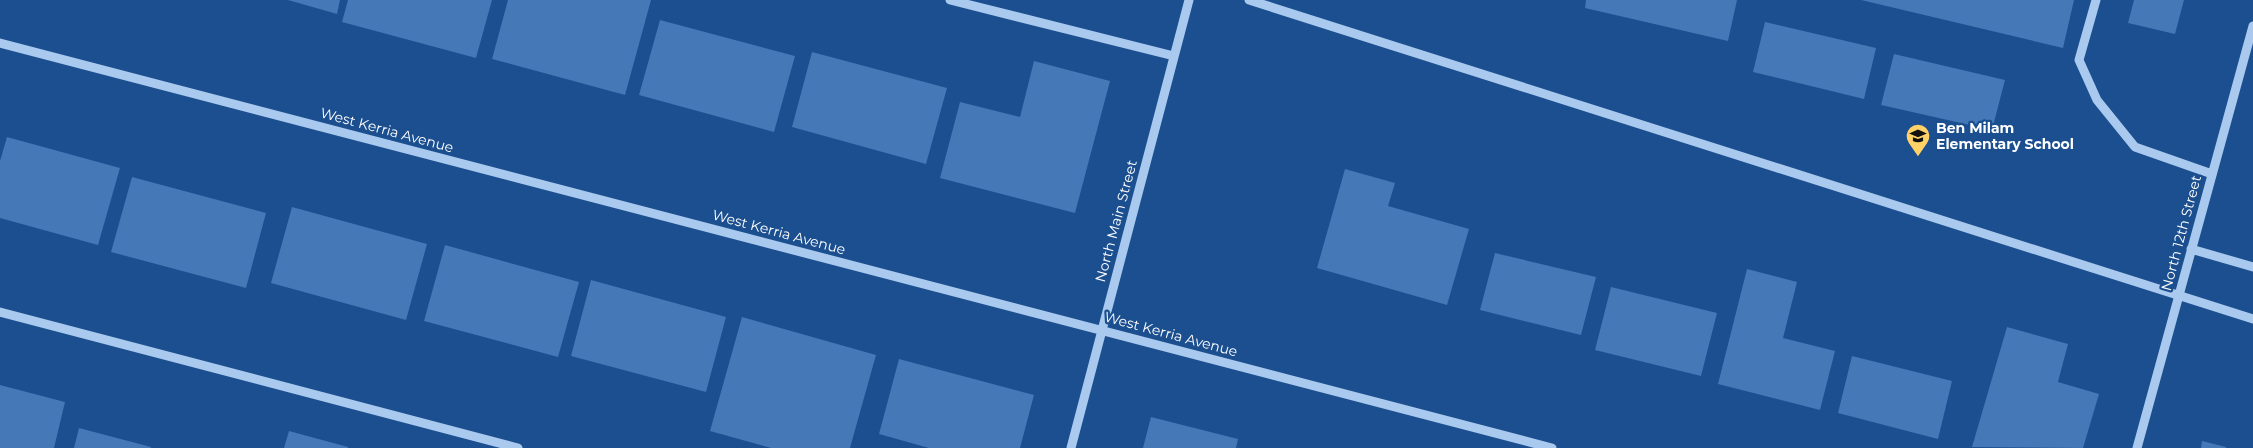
<svg xmlns="http://www.w3.org/2000/svg" width="2253" height="448" font-family="Montserrat,sans-serif">
  <style>
    .building { fill: #4478b7 }
    .lines { fill: none; stroke-linecap: round; stroke-linejoin: round }
    .minor { stroke: #a9c9ee; stroke-width: 9 }
    .labels { text-anchor: middle; dominant-baseline: central; stroke-width: 4.5; stroke-linejoin: round; paint-order: stroke }
    .poi-label { font-size: 14px; font-weight: bold; fill: #fff; stroke: #1b4f8f; text-anchor: start }
    .street-label { font-size: 14px; fill: #fff; stroke: #1b4f8f }
  </style>
  <rect width="100%" height="100%" fill="#1b4f8f"/>
  <path class="building" d="M 288,0 L 340,0 L 337,14 Z
    M 348,0 L 492,0 L 476,58 L 342,22 Z
    M 508,0 L 651,0 L 625,95 L 492,59 Z
    M 1586,0 L 1737,0 L 1728,41 L 1585,8 Z
    M 1861,0 L 2074,0 L 2063,48 Z
    M 2134,0 L 2184,0 L 2175,34 L 2128,23 Z
    M 660,20 L 795,56 L 774,132 L 639,95 Z
    M 1765,22 L 1876,48 L 1864,99 L 1753,72 Z
    M 812,52 L 947,88 L 926,164 L 792,127 Z
    M 1894,54 L 2005,80 L 1992,130 L 1881,105 Z
    M 1034,61 L 1110,81 L 1075,213 L 940,178 L 960,102 L 1020,117 Z
    M 7,137 L 120,168 L 98,245 L 0,218 L 0,161 Z
    M 1345,169 L 1395,183 L 1388,206 L 1469,229 L 1447,305 L 1317,268 Z
    M 132,177 L 266,213 L 246,288 L 111,252 Z
    M 292,207 L 427,244 L 406,320 L 271,283 Z
    M 445,245 L 579,282 L 558,357 L 424,321 Z
    M 1495,253 L 1596,277 L 1581,335 L 1480,310 Z
    M 1747,269 L 1797,282 L 1783,338 L 1835,351 L 1820,410 L 1718,384 Z
    M 591,280 L 726,317 L 706,392 L 571,356 Z
    M 1611,287 L 1717,313 L 1701,376 L 1595,350 Z
    M 742,317 L 876,355 L 850,448 L 771,448 L 710,431 Z
    M 2007,327 L 2068,344 L 2058,382 L 2099,394 L 2083,448 L 1972,447 Z
    M 1852,356 L 1952,381 L 1938,439 L 1838,413 Z
    M 899,359 L 1034,395 L 1020,448 L 929,448 L 879,434 Z
    M 0,385 L 65,402 L 54,448 L 0,448 Z
    M 1151,417 L 1238,439 L 1236,448 L 1143,448 Z
    M 79,428 L 151,447 L 151,448 L 74,448 Z
    M 289,431 L 348,447 L 348,448 L 284,448 Z
    M 2202,441 L 2226,447 L 2226,448 L 2201,448 Z"/>
  <g class="lines">
    <path class="minor" d="M 950,0 L 1174,56
      M 1249,0 L 2253,319
      M 2096,0 L 2079,60 L 2097,100 L 2135,147 L 2212,174
      M 0,43 L 1552,448
      M 2191,249 L 2253,267
      M 0,312 L 518,448
      M 1071,448 L 1189,0
      M 2137,448 L 2253,26"/>
  </g>
  <defs>
    <symbol id="school-pin" viewBox="-11 -11 22 30"><path d="M0 17L-7.5 6A9.5 9.5 0 1 1 7.5 6Z" fill="#ffd166" stroke="#1b4f8f"/><path d="M0-5L7-2L0 1L-7-2ZM-4 1L0 2.5L4 1V4Q0 6-4 4Z" fill="#111"/></symbol>
  </defs>
  <g fill-rule="evenodd">
    <use href="#school-pin" x="1904" y="122" width="28" height="38"/>
  </g>
  <g class="labels">
    <g class="poi-label">
      <text x="1936" y="128">Ben Milam<tspan x="1936" dy="16">Elementary School</tspan></text>
    </g>
    <g class="street-label">
      <text transform="translate(387 130) rotate(15)">West Kerria Avenue</text>
      <text transform="translate(1116 221) rotate(-75)">North Main Street</text>
      <text transform="translate(779 232) rotate(15)">West Kerria Avenue</text>
      <text transform="translate(2181 233) rotate(-75)">North 12th Street</text>
      <text transform="translate(1171 334) rotate(15)">West Kerria Avenue</text>
    </g>
  </g>
</svg>
